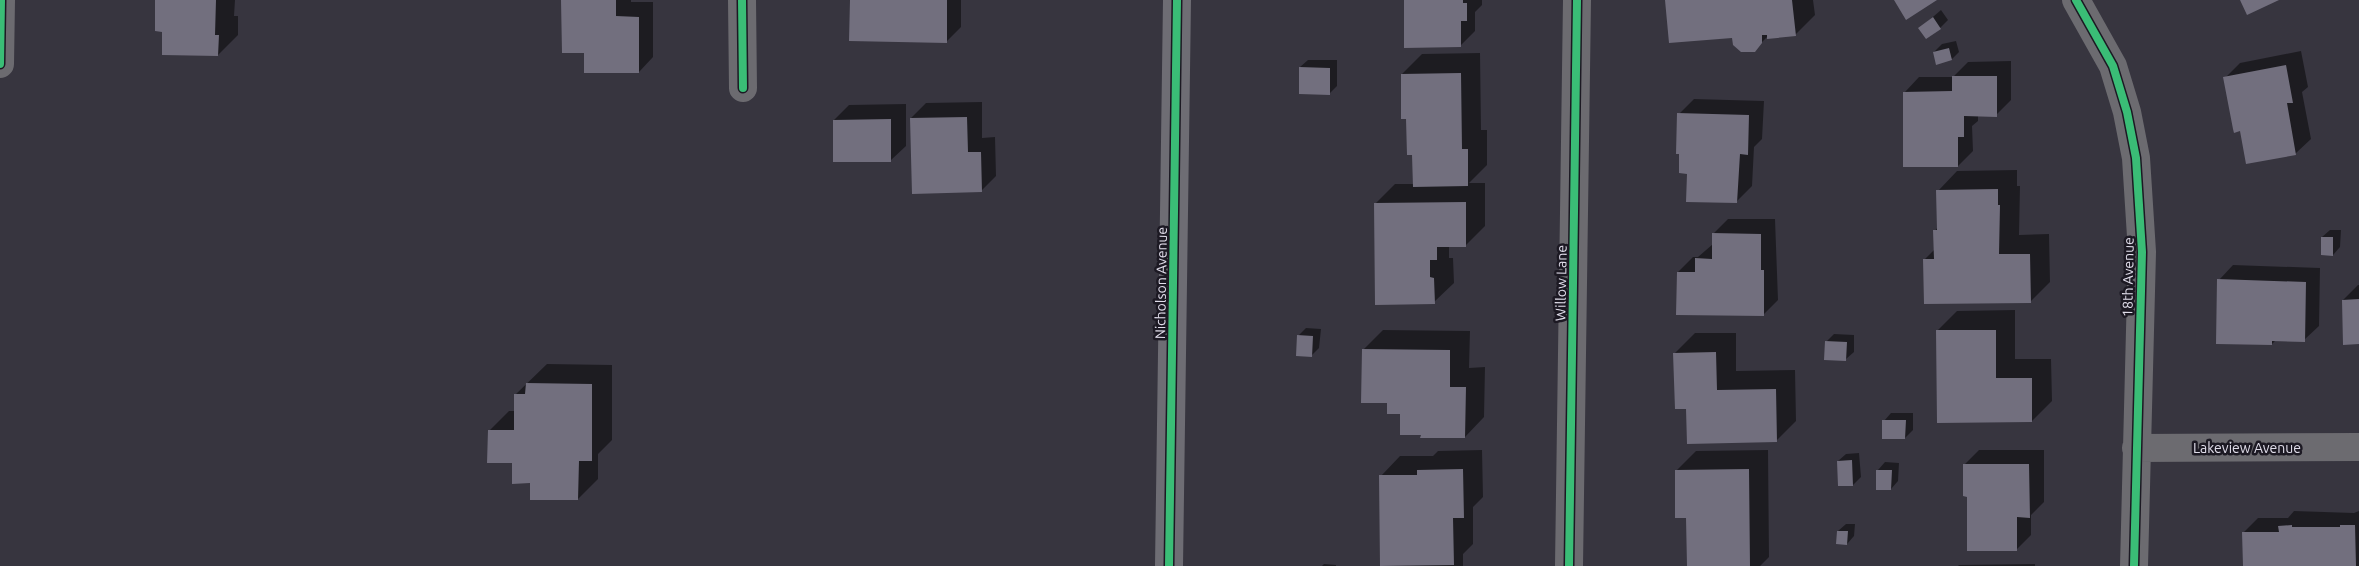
<svg xmlns="http://www.w3.org/2000/svg" width="2359" height="566" font-family="Ubuntu,sans-serif">
  <style>
    .shadow { fill: #0007 }
    .building { fill: #726f7e }
    .lines { fill: none; stroke-linecap: round; stroke-linejoin: round }
    .street { stroke: #6c6b70; stroke-width: 28 }
    .secondary { stroke: #6e6d74; stroke-width: 28 }
    .cycleway-casing { stroke: #1c1923; stroke-width: 11 }
    .cycleway { stroke: #3abd76; stroke-width: 8 }
    .labels { text-anchor: middle; dominant-baseline: central; stroke-width: 5; stroke-linejoin: round; paint-order: stroke }
    .street-label { font-size: 14px; fill: #e0ddea; stroke: #1c1923 }
  </style>
  <rect width="100%" height="100%" fill="#37353f"/>
  <path class="shadow" d="M 157,0 L 235,0 L 234,16 L 238,16 L 238,35 L 218,55 L 164,31 Z
    M 563,0 L 631,0 L 631,2 L 653,2 L 653,57 L 639,72 L 585,52 Z
    M 851,0 L 961,0 L 961,27 L 946,42 Z
    M 1405,0 L 1482,0 L 1482,5 L 1475,12 L 1475,31 L 1460,46 Z
    M 1666,0 L 1813,0 L 1815,15 L 1795,35 L 1768,36 L 1754,50 Z
    M 1941,10 L 1948,20 L 1940,28 L 1920,28 Z
    M 1956,41 L 1959,52 L 1952,59 L 1934,52 L 1942,44 Z
    M 2301,51 L 2308,87 L 2302,92 L 2311,139 L 2296,153 L 2247,163 L 2241,130 L 2225,78 L 2240,63 Z
    M 1480,53 L 1481,130 L 1487,130 L 1487,165 L 1469,183 L 1485,183 L 1485,226 L 1465,246 L 1449,246 L 1449,258 L 1453,258 L 1454,283 L 1434,302 L 1375,204 L 1395,184 L 1414,184 L 1414,153 L 1402,74 L 1422,54 Z
    M 1308,60 L 1337,60 L 1337,86 L 1329,94 L 1300,67 Z
    M 2011,61 L 2011,100 L 1996,115 L 1978,115 L 1978,121 L 1972,126 L 1973,151 L 1958,166 L 1905,92 L 1919,77 L 1953,77 L 1968,62 Z
    M 1694,99 L 1764,101 L 1762,139 L 1754,147 L 1752,186 L 1737,201 L 1688,173 L 1679,114 Z
    M 982,102 L 982,138 L 995,137 L 996,176 L 981,191 L 911,118 L 926,103 Z
    M 906,104 L 906,146 L 891,160 L 834,120 L 849,105 Z
    M 2017,170 L 2017,186 L 2020,186 L 2019,235 L 2049,234 L 2050,282 L 2030,302 L 1924,260 L 1935,249 L 1935,231 L 1938,227 L 1938,191 L 1957,171 Z
    M 1728,219 L 1775,219 L 1778,300 L 1763,315 L 1678,272 L 1693,257 L 1698,257 L 1713,244 L 1713,234 Z
    M 2330,230 L 2341,230 L 2340,247 L 2333,255 L 2322,237 Z
    M 2233,265 L 2320,268 L 2319,326 L 2304,340 L 2276,340 L 2272,344 L 2219,280 Z
    M 2358,285 L 2359,285 L 2359,343 L 2343,300 Z
    M 2015,310 L 2015,359 L 2051,359 L 2052,401 L 2032,421 L 1937,331 L 1957,311 Z
    M 1306,328 L 1321,329 L 1319,348 L 1311,356 L 1298,336 Z
    M 1383,330 L 1470,331 L 1469,368 L 1485,367 L 1484,417 L 1465,437 L 1422,434 L 1401,413 L 1363,350 Z
    M 1695,333 L 1736,333 L 1736,371 L 1795,370 L 1796,421 L 1776,441 L 1687,407 L 1675,353 Z
    M 1834,334 L 1854,335 L 1854,352 L 1846,359 L 1826,342 Z
    M 547,364 L 612,365 L 612,440 L 598,454 L 598,479 L 578,499 L 531,482 L 489,431 L 509,411 L 516,411 L 516,394 Z
    M 1891,413 L 1913,413 L 1913,430 L 1905,438 L 1884,421 Z
    M 1482,450 L 1483,497 L 1473,507 L 1473,544 L 1463,554 L 1463,566 L 1382,566 L 1381,476 L 1400,456 L 1433,456 L 1438,451 Z
    M 1768,450 L 1769,557 L 1760,566 L 1688,566 L 1688,517 L 1676,471 L 1696,451 Z
    M 1979,450 L 2044,450 L 2044,502 L 2031,515 L 2031,535 L 2016,550 L 1968,496 L 1964,465 Z
    M 1859,453 L 1861,477 L 1853,485 L 1838,461 L 1846,454 Z
    M 1885,462 L 1899,463 L 1898,481 L 1891,489 L 1878,470 Z
    M 2294,511 L 2354,513 L 2359,511 L 2359,566 L 2244,566 L 2243,533 L 2258,518 L 2288,518 Z
    M 1846,524 L 1855,524 L 1854,536 L 1847,544 L 1838,531 Z
    M 1324,564 L 1336,565 L 1336,566 L 1322,566 Z
    M 2035,564 L 2035,566 L 1958,566 L 1959,565 Z"/>
  <path class="building" d="M 155,0 L 216,0 L 215,35 L 219,35 L 218,56 L 162,55 L 162,32 L 155,31 Z
    M 561,0 L 616,0 L 616,16 L 639,17 L 639,73 L 584,73 L 584,53 L 562,53 Z
    M 850,0 L 947,0 L 947,43 L 849,41 Z
    M 1404,0 L 1463,0 L 1463,3 L 1467,3 L 1467,21 L 1461,21 L 1461,47 L 1404,48 Z
    M 1665,0 L 1792,0 L 1796,36 L 1767,39 L 1767,35 L 1762,35 L 1762,43 L 1755,52 L 1741,52 L 1733,45 L 1732,38 L 1669,43 Z
    M 1894,0 L 1937,0 L 1906,20 Z
    M 2240,0 L 2279,0 L 2247,15 Z
    M 1933,17 L 1941,29 L 1926,39 L 1918,28 Z
    M 1949,48 L 1952,60 L 1936,65 L 1933,52 Z
    M 2286,65 L 2293,103 L 2287,103 L 2296,155 L 2246,164 L 2240,131 L 2234,133 L 2233,129 L 2223,77 Z
    M 1299,67 L 1330,68 L 1330,95 L 1299,94 Z
    M 1461,73 L 1462,149 L 1468,149 L 1468,186 L 1413,187 L 1412,155 L 1407,155 L 1406,119 L 1401,119 L 1401,74 Z
    M 1952,76 L 1997,76 L 1997,117 L 1964,116 L 1964,137 L 1958,137 L 1958,167 L 1903,167 L 1903,92 L 1952,91 Z
    M 1677,113 L 1749,115 L 1748,155 L 1740,154 L 1737,203 L 1686,202 L 1687,174 L 1679,173 L 1679,154 L 1676,154 Z
    M 967,117 L 968,152 L 981,152 L 982,192 L 912,194 L 910,118 Z
    M 891,119 L 891,162 L 833,162 L 833,120 Z
    M 1998,189 L 1998,205 L 2000,205 L 1999,254 L 2030,254 L 2031,303 L 1924,304 L 1923,259 L 1934,259 L 1933,230 L 1937,230 L 1936,190 Z
    M 1466,202 L 1466,247 L 1437,247 L 1437,260 L 1430,260 L 1430,277 L 1434,278 L 1435,304 L 1375,305 L 1374,203 Z
    M 1712,233 L 1761,234 L 1761,270 L 1764,270 L 1764,316 L 1676,315 L 1677,272 L 1695,272 L 1695,258 L 1712,259 Z
    M 2321,237 L 2333,237 L 2333,256 L 2321,255 Z
    M 2217,279 L 2306,282 L 2305,342 L 2272,341 L 2272,345 L 2216,344 Z
    M 2359,299 L 2359,344 L 2343,345 L 2342,300 Z
    M 1936,330 L 1996,330 L 1996,378 L 2032,378 L 2032,422 L 1937,423 Z
    M 1297,335 L 1313,336 L 1312,357 L 1296,356 Z
    M 1825,341 L 1847,342 L 1846,361 L 1824,360 Z
    M 1362,349 L 1450,350 L 1450,387 L 1466,387 L 1465,438 L 1420,438 L 1421,435 L 1400,435 L 1400,414 L 1387,414 L 1387,403 L 1361,403 Z
    M 1716,352 L 1717,390 L 1776,389 L 1777,442 L 1687,444 L 1686,409 L 1675,409 L 1673,353 Z
    M 526,383 L 592,384 L 592,461 L 579,461 L 578,500 L 530,500 L 530,483 L 512,484 L 512,463 L 487,463 L 488,430 L 514,430 L 514,394 L 525,394 Z
    M 1882,420 L 1906,420 L 1905,439 L 1882,439 Z
    M 1852,460 L 1853,486 L 1838,486 L 1837,461 Z
    M 1963,464 L 2029,464 L 2030,518 L 2017,517 L 2017,551 L 1967,551 L 1967,497 L 1963,496 Z
    M 1463,469 L 1464,518 L 1453,518 L 1454,565 L 1380,566 L 1379,475 L 1417,475 L 1417,470 Z
    M 1749,469 L 1750,566 L 1687,566 L 1686,518 L 1675,518 L 1675,470 Z
    M 1876,470 L 1892,470 L 1891,490 L 1876,490 Z
    M 2292,525 L 2292,527 L 2340,527 L 2340,525 L 2355,525 L 2356,566 L 2243,566 L 2242,532 L 2279,532 L 2278,526 Z
    M 1837,531 L 1848,531 L 1847,545 L 1836,544 Z"/>
  <g class="lines">
    <path class="street" d="M 742,0 L 743,88
      M 2076,0 L 2113,66 L 2127,112 L 2136,158 L 2142,252 L 2134,566
      M 0,64 L 1,0
      M 2136,448 L 2359,447
      M 1569,566 L 1577,0"/>
    <path class="secondary" d="M 1169,566 L 1177,0"/>
    <defs>
      <path id="cycleway" d="M 742,0 L 743,88
        M 2076,0 L 2113,66 L 2127,112 L 2136,158 L 2142,252 L 2134,566
        M 0,64 L 1,0
        M 1169,566 L 1177,0
        M 1569,566 L 1577,0"/>
    </defs>
    <use href="#cycleway" class="cycleway-casing"/>
    <use href="#cycleway" class="cycleway"/>
  </g>
  <g class="labels">
    <g class="street-label">
      <text transform="translate(2128 277) rotate(-89)">18th Avenue</text>
      <text transform="translate(1161 283) rotate(-89)">Nicholson Avenue</text>
      <text transform="translate(1561 283) rotate(-89)">Willow Lane</text>
      <text x="2247" y="448">Lakeview Avenue</text>
    </g>
  </g>
</svg>
